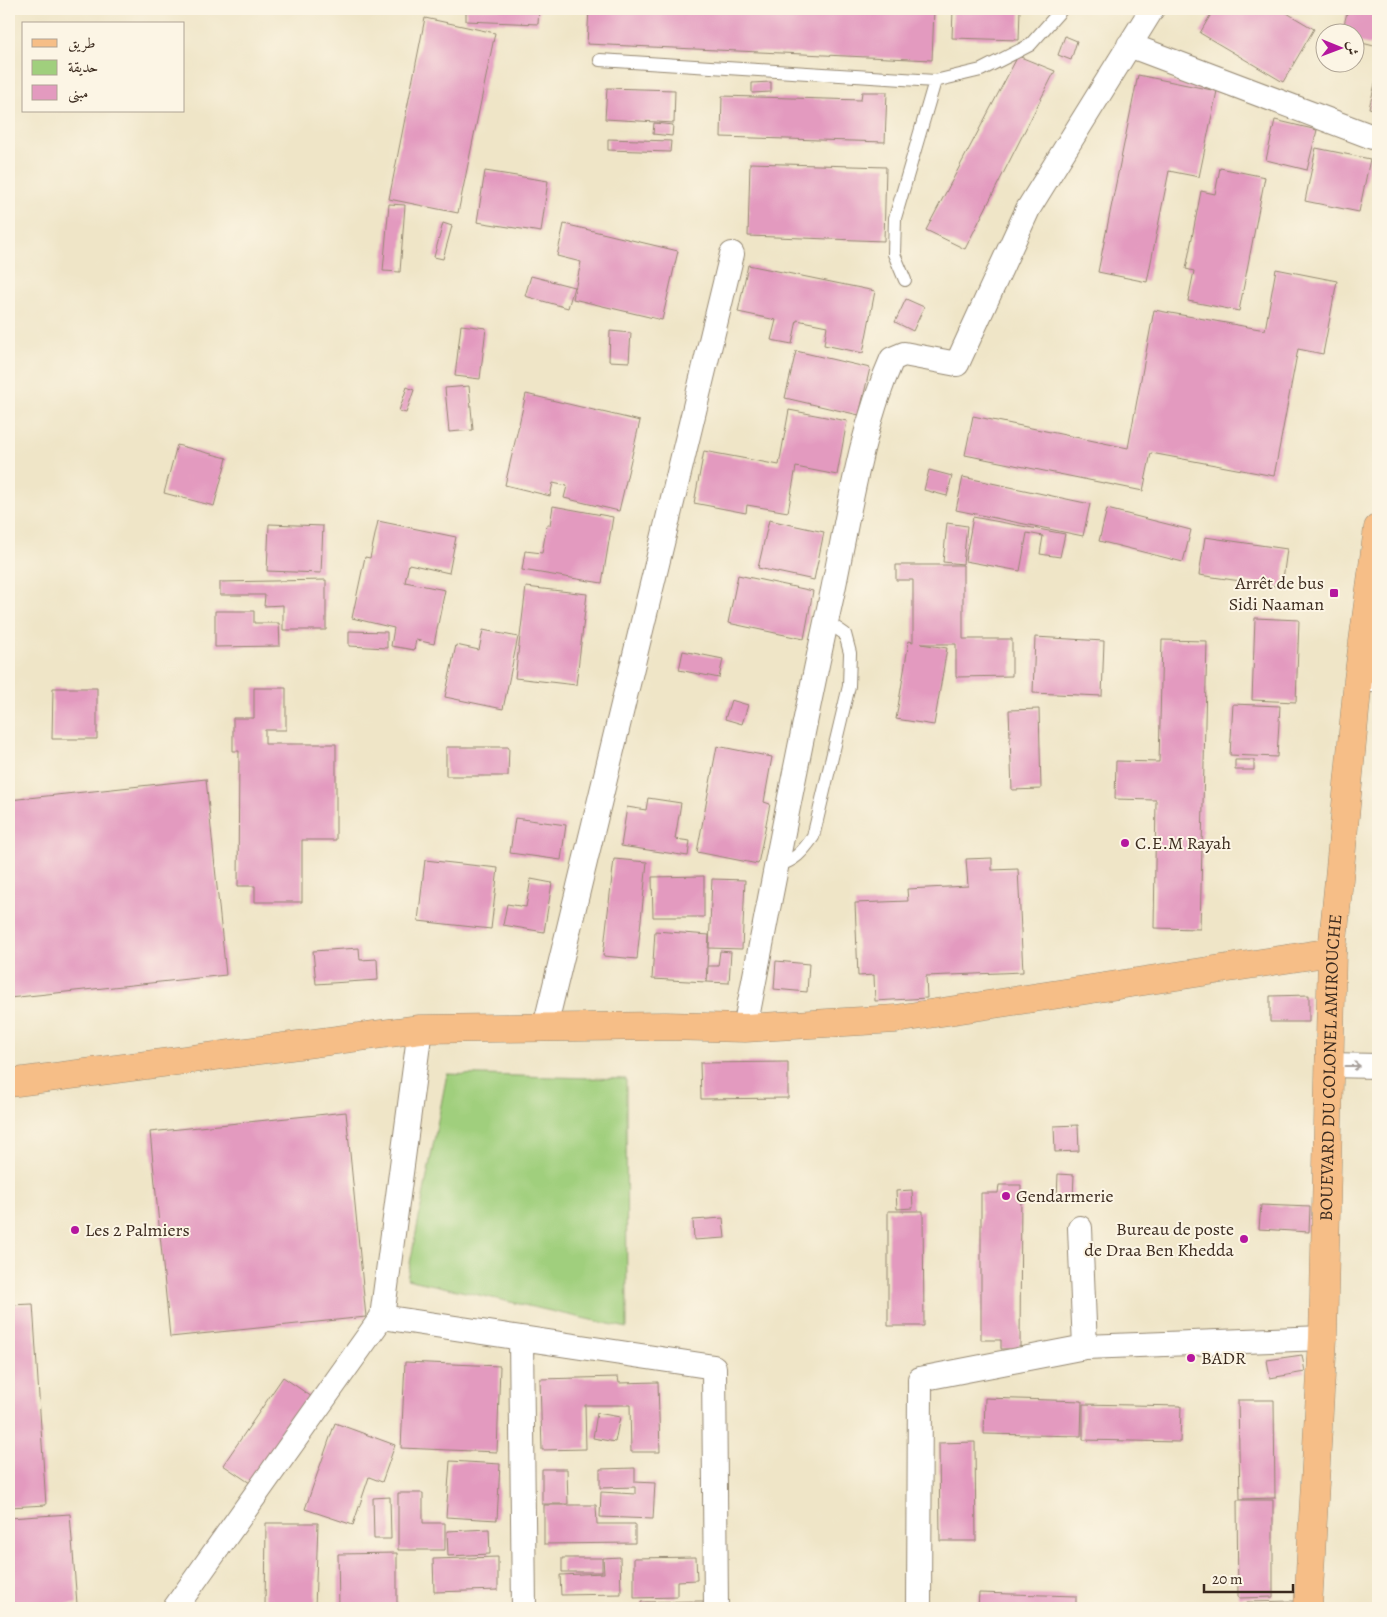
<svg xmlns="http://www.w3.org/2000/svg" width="1387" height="1617" font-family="Alegreya,Amiri,serif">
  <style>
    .green { fill: #a0cf7d; stroke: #6e7c4e }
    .building { fill: #e39abf }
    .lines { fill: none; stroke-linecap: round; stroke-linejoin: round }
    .service-casing { stroke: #958872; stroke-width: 14 }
    .minor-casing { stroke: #958872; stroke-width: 26 }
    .primary-casing { stroke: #958872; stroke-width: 29 }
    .service { stroke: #fff; stroke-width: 12 }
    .minor { stroke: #fff; stroke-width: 24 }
    .primary { stroke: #f6be87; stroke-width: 28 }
    .oneway { stroke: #a79f9a }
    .poi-dot { fill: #b5179e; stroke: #fcf5e5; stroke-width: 2 }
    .labels { text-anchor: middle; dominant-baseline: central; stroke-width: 4; stroke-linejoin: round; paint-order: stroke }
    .poi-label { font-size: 18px; fill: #3b2a1e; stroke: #fcf5e5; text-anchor: start }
    .street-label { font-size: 18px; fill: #3b2a1e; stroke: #fcf5e5 }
  </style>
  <rect width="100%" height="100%" fill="#fcf5e5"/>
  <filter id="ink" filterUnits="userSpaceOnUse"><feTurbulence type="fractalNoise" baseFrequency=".02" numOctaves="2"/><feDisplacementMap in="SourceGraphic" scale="10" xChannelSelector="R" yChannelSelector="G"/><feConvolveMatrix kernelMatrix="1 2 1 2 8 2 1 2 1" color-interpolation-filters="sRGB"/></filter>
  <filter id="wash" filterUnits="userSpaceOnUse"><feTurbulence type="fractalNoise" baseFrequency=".0096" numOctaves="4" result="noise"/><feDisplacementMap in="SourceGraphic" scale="20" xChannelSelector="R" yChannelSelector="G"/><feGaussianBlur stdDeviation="1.12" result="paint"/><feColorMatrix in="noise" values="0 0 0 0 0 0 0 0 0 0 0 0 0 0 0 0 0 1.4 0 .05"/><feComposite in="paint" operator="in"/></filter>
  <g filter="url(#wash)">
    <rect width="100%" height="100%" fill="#efe5c7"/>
    <path class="green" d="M 447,1074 L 626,1079 L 627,1328 L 407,1279 Z"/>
    <g id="blocks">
      <path class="building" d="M 466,9 L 539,9 L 538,24 L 466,21 Z
        M 589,9 L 934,9 L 932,60 L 587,44 Z
        M 953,9 L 1020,9 L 1019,40 L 952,38 Z
        M 1214,9 L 1280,9 L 1314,29 L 1283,82 L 1200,33 Z
        M 1348,9 L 1378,9 L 1378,47 L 1354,41 L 1354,32 L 1342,32 Z
        M 425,18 L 495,33 L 458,213 L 389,199 Z
        M 1065,36 L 1077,41 L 1071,60 L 1058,55 Z
        M 1018,56 L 1055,71 L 965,249 L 926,230 Z
        M 1378,72 L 1378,110 L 1369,108 Z
        M 1138,75 L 1217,91 L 1199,177 L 1169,171 L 1147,282 L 1098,272 Z
        M 771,82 L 771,92 L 752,93 L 752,83 Z
        M 607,88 L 675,90 L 674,123 L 605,119 Z
        M 862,92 L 887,92 L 885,142 L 721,137 L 722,96 L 861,100 Z
        M 1275,120 L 1317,130 L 1307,170 L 1266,160 Z
        M 654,123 L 673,125 L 672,136 L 653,134 Z
        M 608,139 L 671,141 L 670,152 L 608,150 Z
        M 1316,148 L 1370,159 L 1359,212 L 1305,201 Z
        M 750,163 L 886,167 L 884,241 L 748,236 Z
        M 1220,168 L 1265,177 L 1239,311 L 1188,301 L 1194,271 L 1186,269 L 1201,191 L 1215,194 Z
        M 485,171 L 548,181 L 541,232 L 477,222 Z
        M 389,204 L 405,205 L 400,272 L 383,271 Z
        M 443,223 L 452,226 L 443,259 L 434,257 Z
        M 564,224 L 678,251 L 662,320 L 573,299 L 581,262 L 557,256 Z
        M 748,265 L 875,291 L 863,353 L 824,345 L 827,326 L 797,320 L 792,344 L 771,340 L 776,320 L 738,312 Z
        M 1276,269 L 1337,281 L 1323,354 L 1298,349 L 1274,476 L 1151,453 L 1143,491 L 965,455 L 973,416 L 1128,448 L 1154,310 L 1265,330 Z
        M 531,276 L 574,287 L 568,308 L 525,296 Z
        M 906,299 L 924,307 L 913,331 L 895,322 Z
        M 461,325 L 486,328 L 480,379 L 455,376 Z
        M 610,331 L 631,333 L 629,362 L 609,361 Z
        M 796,351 L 870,368 L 859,415 L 785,398 Z
        M 469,386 L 473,430 L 449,432 L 445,388 Z
        M 407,387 L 414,390 L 406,413 L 399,411 Z
        M 526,394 L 640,421 L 619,511 L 564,498 L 567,486 L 553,483 L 550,496 L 505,485 Z
        M 789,410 L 847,421 L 837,475 L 796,467 L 788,512 L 747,505 L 746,513 L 694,503 L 704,451 L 779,465 Z
        M 177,445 L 227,458 L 214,506 L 164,493 Z
        M 929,470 L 952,476 L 947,496 L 924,490 Z
        M 963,477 L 1090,504 L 1083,536 L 956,510 Z
        M 553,506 L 613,517 L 602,583 L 522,570 L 525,551 L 542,553 L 547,525 L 550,525 Z
        M 1107,509 L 1191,530 L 1183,562 L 1099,541 Z
        M 973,517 L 1065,534 L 1060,557 L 1040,554 L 1043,536 L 1027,533 L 1020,571 L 965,561 Z
        M 769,520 L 824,532 L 814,580 L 758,568 Z
        M 378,521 L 456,537 L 449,573 L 409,564 L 405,582 L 445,590 L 434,644 L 416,640 L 414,650 L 391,646 L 394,628 L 352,618 L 365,557 L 370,558 Z
        M 947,523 L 967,526 L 963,564 L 943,562 Z
        M 269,524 L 323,526 L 321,573 L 267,571 Z
        M 1205,537 L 1287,549 L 1282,587 L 1199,575 Z
        M 896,565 L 963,565 L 963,639 L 1012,639 L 1012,676 L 956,677 L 956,644 L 921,644 L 947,648 L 934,725 L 896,719 L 909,641 L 913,642 L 913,580 L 896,580 Z
        M 738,575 L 813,591 L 804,639 L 728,623 Z
        M 326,580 L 326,630 L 283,630 L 283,605 L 264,606 L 265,595 L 220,595 L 220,582 Z
        M 526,587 L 587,594 L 576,685 L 515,678 Z
        M 215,611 L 254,611 L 254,623 L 279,623 L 280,646 L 215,647 Z
        M 1255,618 L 1299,620 L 1296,702 L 1252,700 Z
        M 483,630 L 518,637 L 503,709 L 445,697 L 456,645 L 479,650 Z
        M 349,631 L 387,632 L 387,648 L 349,646 Z
        M 1035,637 L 1104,641 L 1102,696 L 1033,693 Z
        M 1162,640 L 1207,641 L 1200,929 L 1154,928 L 1156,800 L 1115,799 L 1116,761 L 1159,762 Z
        M 683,651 L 723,659 L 719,678 L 679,670 Z
        M 53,688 L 97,688 L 97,739 L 52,739 Z
        M 254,688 L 286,688 L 286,730 L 265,730 L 265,744 L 336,744 L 336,840 L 302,840 L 302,902 L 255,902 L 255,886 L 238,886 L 239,751 L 233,751 L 233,718 L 254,718 Z
        M 731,700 L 748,705 L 742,724 L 725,719 Z
        M 1233,704 L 1280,706 L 1277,757 L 1230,755 Z
        M 1039,709 L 1041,789 L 1012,790 L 1009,710 Z
        M 717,746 L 772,757 L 764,802 L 770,804 L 758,864 L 697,852 Z
        M 446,747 L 509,747 L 508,776 L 446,776 Z
        M 1235,760 L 1254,760 L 1254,770 L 1235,770 Z
        M 206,779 L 226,975 L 9,998 L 9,800 Z
        M 648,798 L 681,803 L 675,839 L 690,841 L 688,856 L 621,846 L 627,807 L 646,810 Z
        M 515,818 L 566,825 L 561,860 L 510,853 Z
        M 992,858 L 992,870 L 1018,869 L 1023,972 L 926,976 L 927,998 L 875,1001 L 874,975 L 858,976 L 855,903 L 908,901 L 907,889 L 968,886 L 966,859 Z
        M 614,859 L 647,862 L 637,959 L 603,956 Z
        M 425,860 L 498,868 L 491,929 L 418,921 Z
        M 704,876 L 704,917 L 653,917 L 652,877 Z
        M 531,879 L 552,883 L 544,932 L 503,925 L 507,904 L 526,907 Z
        M 712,879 L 745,880 L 742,949 L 709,948 Z
        M 655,931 L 709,935 L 706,982 L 652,979 Z
        M 359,948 L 360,960 L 377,959 L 378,980 L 316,984 L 313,951 Z
        M 720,951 L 731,952 L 729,983 L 707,982 L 708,966 L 718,966 Z
        M 776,961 L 809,964 L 807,992 L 774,989 Z
        M 1309,995 L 1309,1022 L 1270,1022 L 1270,996 Z
        M 788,1062 L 788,1098 L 701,1099 L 700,1063 Z
        M 346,1112 L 366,1317 L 170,1337 L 150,1132 Z
        M 1078,1125 L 1079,1151 L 1055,1152 L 1054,1126 Z
        M 1058,1174 L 1074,1175 L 1073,1199 L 1057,1199 Z
        M 999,1185 L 1021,1185 L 1020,1349 L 1001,1349 L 1001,1340 L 981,1340 L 981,1193 L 998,1193 Z
        M 912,1190 L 913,1208 L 897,1209 L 896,1191 Z
        M 1261,1205 L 1310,1207 L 1309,1232 L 1259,1229 Z
        M 888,1211 L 923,1211 L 924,1326 L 888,1326 Z
        M 723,1218 L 725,1238 L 694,1240 L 693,1220 Z
        M 33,1304 L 46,1505 L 9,1507 L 9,1305 Z
        M 1302,1355 L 1305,1372 L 1270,1378 L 1267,1360 Z
        M 405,1362 L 500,1366 L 497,1452 L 401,1448 Z
        M 283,1377 L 312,1397 L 253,1485 L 223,1465 Z
        M 618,1377 L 619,1383 L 658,1382 L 660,1452 L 631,1452 L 630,1405 L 585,1405 L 586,1449 L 542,1450 L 540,1379 Z
        M 985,1398 L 1082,1401 L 1081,1436 L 984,1434 Z
        M 1238,1400 L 1274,1400 L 1275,1498 L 1240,1499 Z
        M 1083,1404 L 1181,1406 L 1180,1442 L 1083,1440 Z
        M 597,1413 L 620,1417 L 615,1442 L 593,1438 Z
        M 335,1423 L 395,1445 L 382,1482 L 369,1477 L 353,1525 L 305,1509 Z
        M 975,1442 L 976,1541 L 940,1541 L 939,1443 Z
        M 450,1461 L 500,1464 L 497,1520 L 446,1517 Z
        M 635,1468 L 635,1482 L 655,1483 L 653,1519 L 600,1517 L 601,1492 L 635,1494 L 635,1487 L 600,1488 L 600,1469 Z
        M 542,1469 L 567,1469 L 568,1504 L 542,1504 Z
        M 1377,1489 L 1378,1489 L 1378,1516 L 1376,1516 Z
        M 398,1493 L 423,1493 L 423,1523 L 445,1523 L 445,1550 L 398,1550 Z
        M 390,1497 L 391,1539 L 374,1539 L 373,1498 Z
        M 1237,1500 L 1273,1500 L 1273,1597 L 1238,1598 Z
        M 544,1505 L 596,1505 L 597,1524 L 635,1524 L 635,1543 L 544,1544 Z
        M 70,1514 L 77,1604 L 11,1608 L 9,1518 Z
        M 266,1523 L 318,1523 L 315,1608 L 265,1608 Z
        M 489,1529 L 490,1554 L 448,1556 L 447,1531 Z
        M 397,1553 L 397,1608 L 339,1608 L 338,1554 Z
        M 498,1557 L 498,1590 L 434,1592 L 433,1559 Z
        M 620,1557 L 621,1594 L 561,1595 L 560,1575 L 604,1573 L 603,1558 Z
        M 696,1557 L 697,1580 L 677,1581 L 677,1597 L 634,1598 L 634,1558 Z
        M 562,1558 L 602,1558 L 602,1572 L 562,1572 Z
        M 979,1593 L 1076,1596 L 1076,1608 L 978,1608 Z
        M 702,1601 L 702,1608 L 641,1608 L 641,1602 Z
        M 1296,1601 L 1296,1608 L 1247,1608 L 1247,1602 Z"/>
    </g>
  </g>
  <g filter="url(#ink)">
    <use href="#blocks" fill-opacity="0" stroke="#958872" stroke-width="1"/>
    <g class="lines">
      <defs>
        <path id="service" d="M 600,60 L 935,81 L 981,70 L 1030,45 L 1062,9
          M 905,280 L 894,254 L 895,218 L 935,81
          M 777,865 C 794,862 803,851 813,837 L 849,686 L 850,653 L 845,634 L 826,621"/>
        <path id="minor" d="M 1129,45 L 1378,139
          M 1358,680 L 1378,680
          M 545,1027 L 732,254
          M 745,1028 C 773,882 801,735 833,590 C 849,513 860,431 892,359 L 904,354 L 957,364 L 1028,209 L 1152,9
          M 1328,1065 L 1378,1066
          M 1080,1228 L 1085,1347 L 1323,1338
          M 382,1317 L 714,1367 L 716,1608
          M 521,1338 L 524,1608
          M 175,1608 L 382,1317 L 420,1029
          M 919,1608 L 920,1379 L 1085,1347"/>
        <g id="primary">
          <path d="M 9,1083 L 420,1029 L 665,1026 L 745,1028 L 896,1019 L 1332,952"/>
          <path id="s1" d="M 1308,1608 L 1323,1338 L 1332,952 L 1358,680 L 1378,528"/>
        </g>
      </defs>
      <use href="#service" class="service-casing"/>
      <use href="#minor" class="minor-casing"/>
      <use href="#primary" class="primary-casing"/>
      <use href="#service" class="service"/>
      <use href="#minor" class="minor"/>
      <use href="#primary" class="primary"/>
    </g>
    <defs><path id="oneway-shaft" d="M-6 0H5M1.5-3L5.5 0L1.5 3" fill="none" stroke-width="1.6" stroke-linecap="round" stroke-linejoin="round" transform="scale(1.25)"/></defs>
    <use class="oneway" href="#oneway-shaft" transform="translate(1353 1066)"/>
  </g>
  <g class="poi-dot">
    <rect x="1329" y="588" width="10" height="10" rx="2.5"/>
    <circle cx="1125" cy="843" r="5"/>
    <circle cx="1006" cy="1196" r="5"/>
    <circle cx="75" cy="1230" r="5"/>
    <circle cx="1244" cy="1239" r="5"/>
    <circle cx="1191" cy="1358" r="5"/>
  </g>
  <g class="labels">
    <g class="poi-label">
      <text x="1324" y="583" text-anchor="end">Arrêt de bus<tspan x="1324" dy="21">Sidi Naaman</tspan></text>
      <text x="1135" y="843">C.E.M Rayah</text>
      <text x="1016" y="1196">Gendarmerie</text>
      <text x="1234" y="1229" text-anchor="end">Bureau de poste<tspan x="1234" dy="21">de Draa Ben Khedda</tspan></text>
      <text x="85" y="1230">Les 2 Palmiers</text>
      <text x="1201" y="1358">BADR</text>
    </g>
    <g class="street-label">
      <text stroke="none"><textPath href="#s1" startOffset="541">BOUEVARD DU COLONEL AMIROUCHE</textPath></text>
    </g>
  </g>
  <rect width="1387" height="1617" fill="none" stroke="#fcf5e5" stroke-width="30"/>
  <rect x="22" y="22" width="162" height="90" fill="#fcf5e5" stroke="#afa495"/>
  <rect x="32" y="39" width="25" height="8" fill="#f6be87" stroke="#afa495"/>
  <text x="68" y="48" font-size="15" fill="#3b2a1e">طريق</text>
  <rect x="32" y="60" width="25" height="15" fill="#a0cf7d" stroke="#afa495"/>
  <text x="68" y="72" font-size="15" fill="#3b2a1e">حديقة</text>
  <rect x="32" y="85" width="25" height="15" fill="#e39abf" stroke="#afa495"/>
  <text x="68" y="98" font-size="15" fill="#3b2a1e">مبنى</text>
  <g transform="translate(1340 48) rotate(91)"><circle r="24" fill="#fcf5e5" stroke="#afa495"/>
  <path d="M0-4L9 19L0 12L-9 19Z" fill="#b5179e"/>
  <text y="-8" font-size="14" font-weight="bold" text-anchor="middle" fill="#3b2a1e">ش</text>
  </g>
  <path d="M1204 1584v8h89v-8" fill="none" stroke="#3b2a1e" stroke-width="2.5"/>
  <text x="1212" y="1584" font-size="15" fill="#3b2a1e" stroke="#fcf5e5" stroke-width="4" paint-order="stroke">20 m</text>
</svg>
